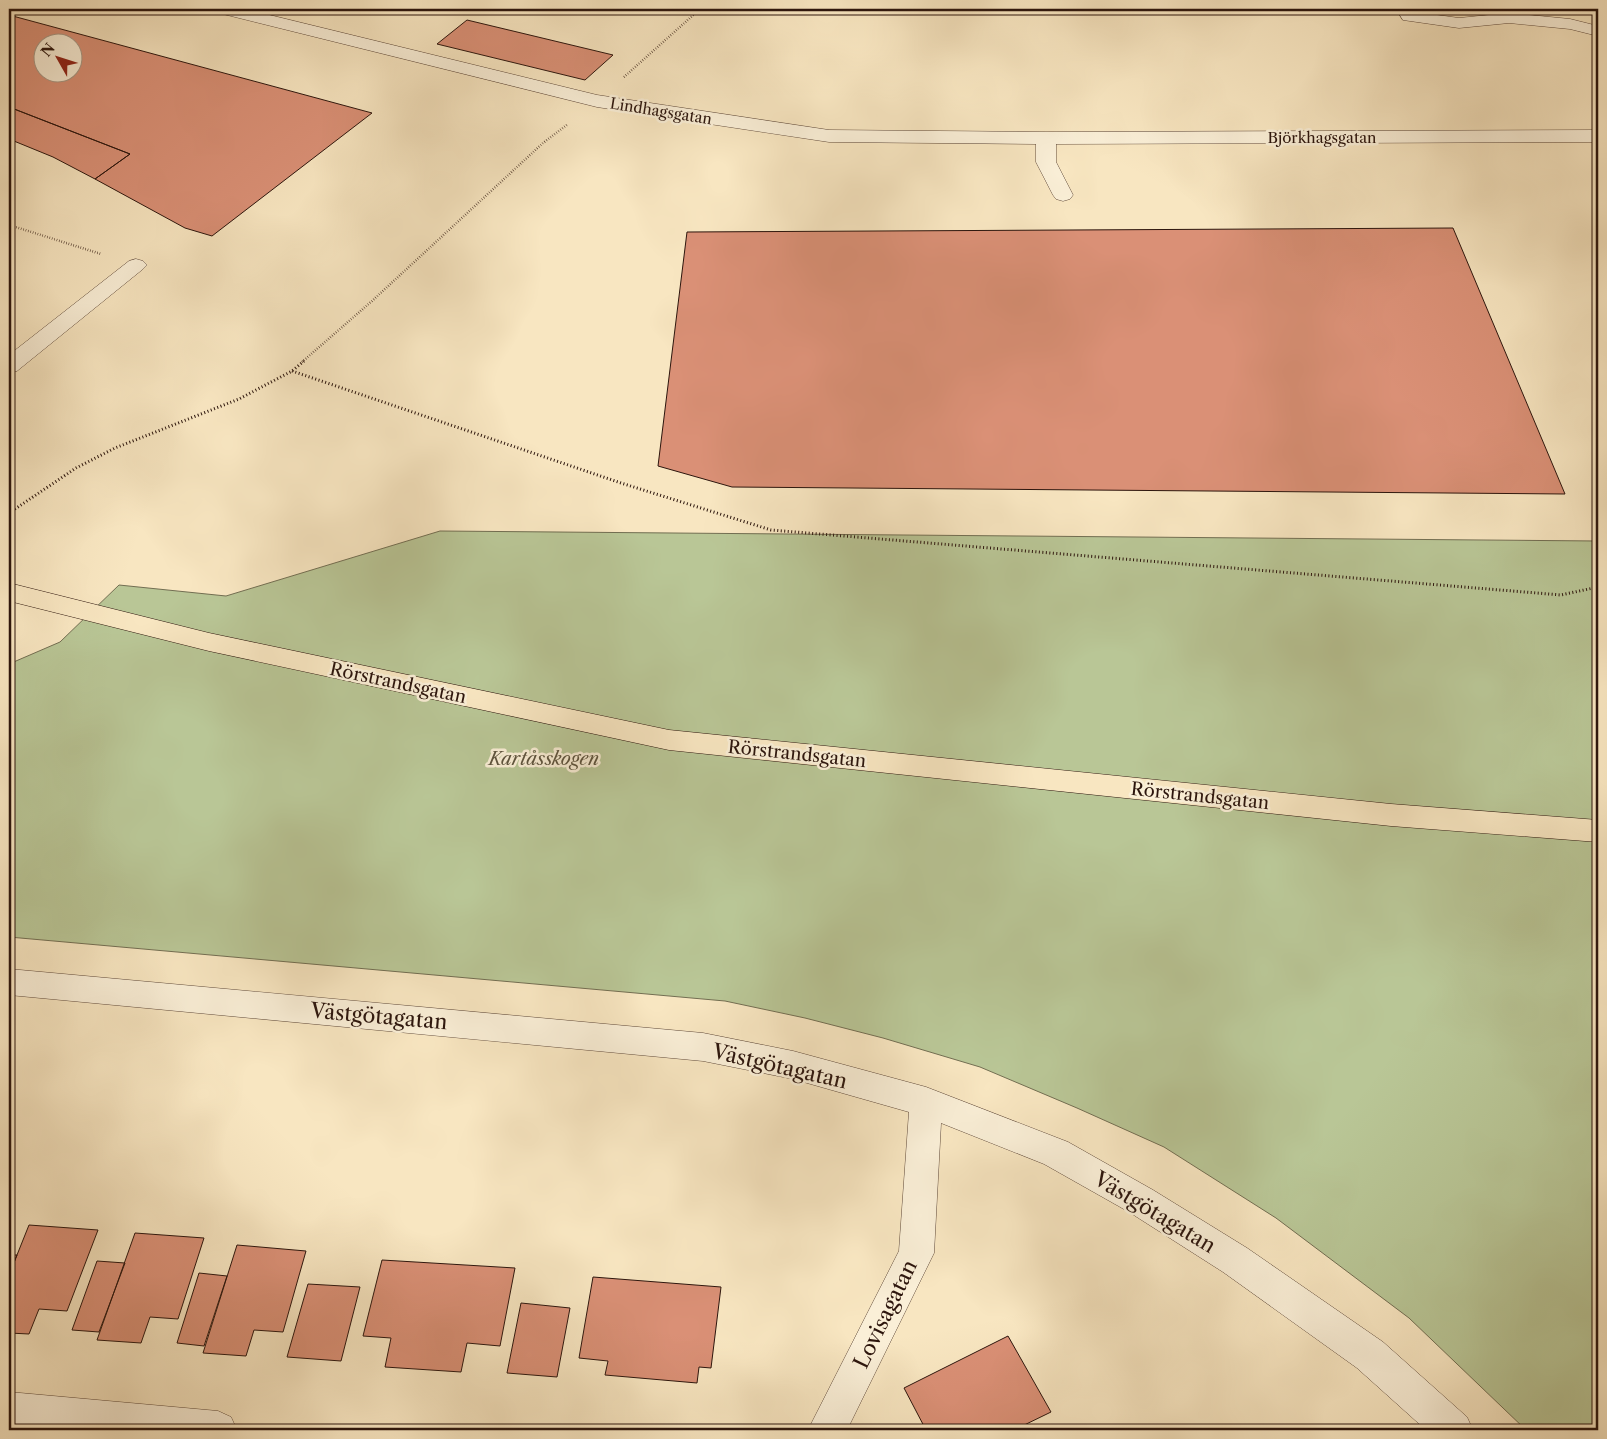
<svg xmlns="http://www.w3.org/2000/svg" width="1607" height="1439" font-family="'Libre Caslon Text',serif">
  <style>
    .green { fill: #b9c696; stroke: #726e52 }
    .building { fill: #da9076; stroke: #2c150d; fill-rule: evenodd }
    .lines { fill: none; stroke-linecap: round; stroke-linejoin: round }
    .minor-casing { stroke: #5f493a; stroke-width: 1 }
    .major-casing { stroke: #2c150d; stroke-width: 1 }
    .path-far1 { stroke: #2c150d; stroke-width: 2.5; stroke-dasharray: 0.5 2; stroke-linecap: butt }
    .path { stroke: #2c150d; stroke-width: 3; stroke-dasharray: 1 2.5; stroke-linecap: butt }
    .minor { fill: #faefd7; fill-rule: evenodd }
    .major { fill: #f8e6c1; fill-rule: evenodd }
    .labels { text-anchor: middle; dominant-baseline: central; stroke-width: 5; stroke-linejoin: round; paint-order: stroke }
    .far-street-label { font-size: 15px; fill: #2c150d; stroke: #faefd7 }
    .street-label { font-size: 18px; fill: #2c150d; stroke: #faefd7 }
    .park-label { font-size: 18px; font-style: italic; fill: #5d533d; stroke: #faefd7 }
    .near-street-label { font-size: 21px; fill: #2c150d; stroke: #faefd7 }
  </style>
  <rect width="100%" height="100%" fill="#f8e6c1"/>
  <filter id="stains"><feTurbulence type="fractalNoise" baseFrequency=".004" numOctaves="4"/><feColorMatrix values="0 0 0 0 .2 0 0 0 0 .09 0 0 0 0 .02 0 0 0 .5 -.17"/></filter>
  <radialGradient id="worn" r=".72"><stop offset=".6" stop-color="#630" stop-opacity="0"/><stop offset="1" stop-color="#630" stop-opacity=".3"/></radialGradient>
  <path class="green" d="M 440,531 L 1598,541 L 1598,1430 L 1526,1430 L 1409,1318 L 1276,1218 L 1164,1147 L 1077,1108 L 980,1067 L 883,1038 L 805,1018 L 725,1001 L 9,937 L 9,664 L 60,642 L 119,585 L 226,596 Z"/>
  <path class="building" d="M 9,15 L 372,113 L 212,236 L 185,228 L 95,179 L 130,154 L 9,107 ZM 42,42 L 72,42 L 72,72 L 42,72 Z
    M 467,20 L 613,55 L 585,80 L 437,44 Z
    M 9,107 L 130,154 L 95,179 L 53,157 L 9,139 Z
    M 1453,228 L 1565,494 L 732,487 L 658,466 L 687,232 Z
    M 29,1225 L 98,1230 L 67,1311 L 39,1309 L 29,1334 L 9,1333 L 9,1275 Z
    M 135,1233 L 204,1238 L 178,1319 L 150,1317 L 141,1343 L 97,1340 Z
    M 237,1245 L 306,1251 L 283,1332 L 254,1330 L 246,1356 L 203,1353 Z
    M 9,1255 L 17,1255 L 9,1275 Z
    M 382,1260 L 515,1268 L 500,1346 L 467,1343 L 461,1372 L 385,1367 L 391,1338 L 363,1336 Z
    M 97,1261 L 125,1263 L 99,1332 L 72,1330 Z
    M 199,1273 L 227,1276 L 204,1346 L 177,1343 Z
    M 593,1277 L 721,1287 L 711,1368 L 699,1367 L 697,1383 L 605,1375 L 608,1361 L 579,1358 Z
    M 308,1284 L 360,1287 L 341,1361 L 287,1357 Z
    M 521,1303 L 570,1308 L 557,1377 L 507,1373 Z
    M 1008,1336 L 1051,1412 L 1014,1430 L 926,1430 L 904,1388 Z"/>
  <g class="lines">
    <defs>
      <path id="minor" d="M 216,9 L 245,9 L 597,95 L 829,130 L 1046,132 L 1598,130 L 1598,142 L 1056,144 L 1056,162 L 1073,195 L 1070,199 L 1063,201 L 1056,199 L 1053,195 L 1036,162 L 1036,144 L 829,142 L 597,107 L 219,13 Z
        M 1396,9 L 1414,9 L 1415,12 L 1459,18 L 1509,13 L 1570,19 L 1598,26 L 1598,36 L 1570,29 L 1509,23 L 1459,28 L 1403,20 Z
        M 136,259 L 143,261 L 147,265 L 143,269 L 17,371 L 9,373 L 9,355 L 129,261 Z
        M 9,969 L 703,1033 L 793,1051 L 926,1087 L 1068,1142 L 1153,1190 L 1247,1248 L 1383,1342 L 1467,1417 L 1473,1430 L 1426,1430 L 1357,1368 L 1223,1272 L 1129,1212 L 1044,1164 L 941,1123 L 934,1253 L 847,1430 L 808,1430 L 899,1251 L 909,1112 L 793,1079 L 703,1061 L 9,995 Z
        M 9,1392 L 218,1411 L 231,1417 L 237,1430 L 9,1430 Z"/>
      <path id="major" d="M 9,583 L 209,633 L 669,730 L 1391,804 L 1598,820 L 1598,842 L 1391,826 L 669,750 L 209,651 L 9,601 Z"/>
    </defs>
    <use href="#minor" class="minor-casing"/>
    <use href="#major" class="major-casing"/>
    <path class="path-far1" d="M 624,77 L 700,9
      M 9,225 L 101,254
      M 302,362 L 372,301 L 543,143 L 568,124"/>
    <path class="path" d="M 292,371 L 621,483 L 771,530 L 1561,595 L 1598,587
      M 9,513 L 76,468 L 115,448 L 239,399 L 292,371 L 304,361"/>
    <use href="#minor" class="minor"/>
    <use href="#major" class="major"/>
  </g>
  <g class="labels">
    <g class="far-street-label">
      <text transform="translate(661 111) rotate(9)">Lindhagsgatan</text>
      <text x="1322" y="137">Björkhagsgatan</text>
    </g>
    <g class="street-label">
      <text transform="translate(398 683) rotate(12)">Rörstrandsgatan</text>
      <text transform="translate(797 754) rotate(6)">Rörstrandsgatan</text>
      <text transform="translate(1200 796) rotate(6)">Rörstrandsgatan</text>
    </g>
    <g class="park-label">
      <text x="544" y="759">Kartåsskogen</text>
    </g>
    <g class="near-street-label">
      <text transform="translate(379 1016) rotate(5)">Västgötagatan</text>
      <text transform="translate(780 1066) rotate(13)">Västgötagatan</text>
      <text transform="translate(1155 1212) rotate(31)">Västgötagatan</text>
      <text transform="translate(885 1314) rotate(-64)">Lovisagatan</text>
    </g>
  </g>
  <rect width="1607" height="1439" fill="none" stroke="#f8e6c1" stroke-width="30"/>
  <rect x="10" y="10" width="1587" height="1419" fill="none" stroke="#2c150d" stroke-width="2.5"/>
  <rect x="15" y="15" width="1577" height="1409" fill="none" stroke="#2c150d"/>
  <g transform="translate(58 58) rotate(309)"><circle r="24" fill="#faefd7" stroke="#a89886"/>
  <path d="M0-4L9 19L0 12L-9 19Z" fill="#8f2418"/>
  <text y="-8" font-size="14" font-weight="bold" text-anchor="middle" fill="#2c150d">N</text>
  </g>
  <rect width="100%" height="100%" filter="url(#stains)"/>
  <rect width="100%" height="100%" fill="url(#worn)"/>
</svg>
